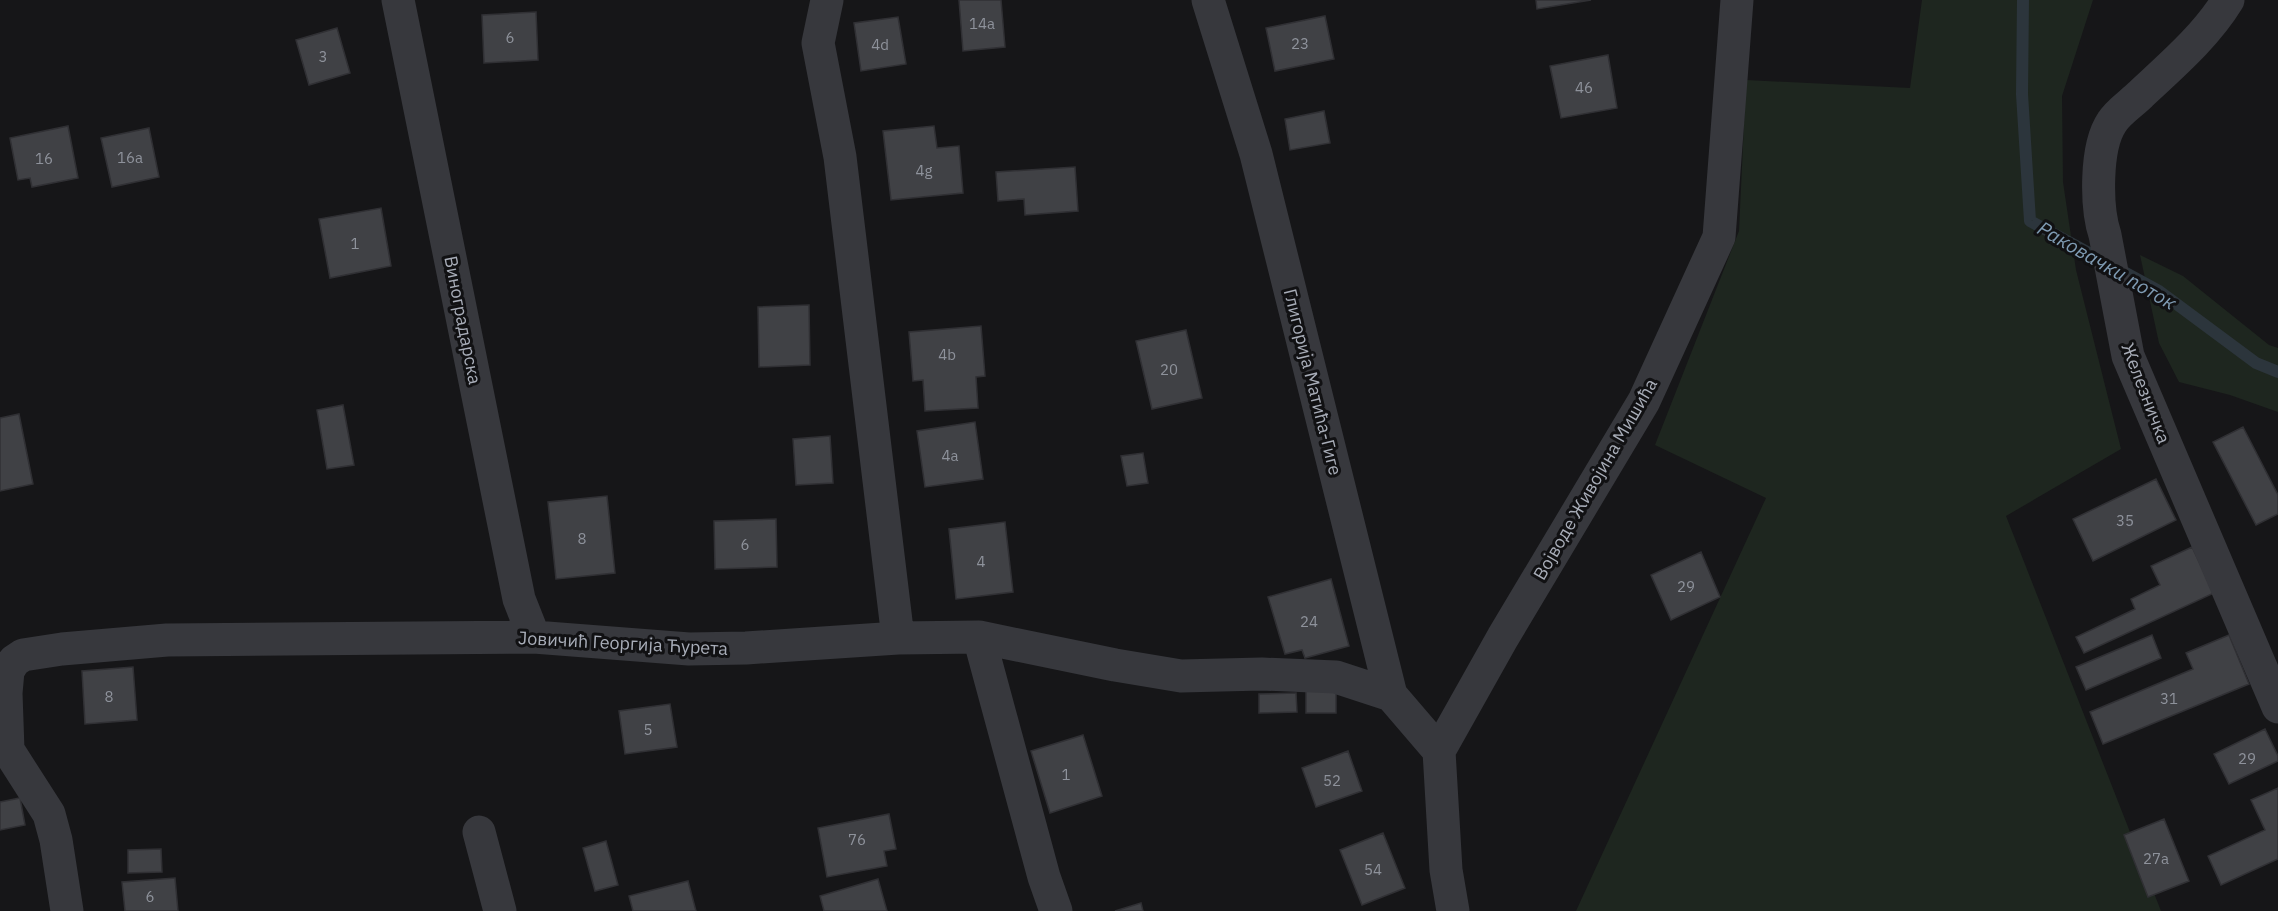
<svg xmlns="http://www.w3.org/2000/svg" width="2278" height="911" font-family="'IBM Plex Sans',sans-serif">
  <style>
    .green { fill: #1e261f }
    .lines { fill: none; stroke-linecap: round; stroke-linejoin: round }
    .stream { stroke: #2c353c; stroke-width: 12 }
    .building { fill: #404145; stroke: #303034; stroke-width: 1.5 }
    .minor { stroke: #37383d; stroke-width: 33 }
    .labels { text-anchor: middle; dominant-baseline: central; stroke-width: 6; stroke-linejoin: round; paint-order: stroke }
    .number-label { font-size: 15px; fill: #8e929b }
    .street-label { font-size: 18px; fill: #a8adb8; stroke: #111113 }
    .water-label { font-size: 20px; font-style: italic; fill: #7f9bb3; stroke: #111113 }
  </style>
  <rect width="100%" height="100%" fill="#161618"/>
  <path class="green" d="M 1922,0 L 2093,0 L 2062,96 L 2063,182 L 2076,270 L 2121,449 L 2006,516 L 2161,911 L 1576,911 L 1766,498 L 1655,445 L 1739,231 L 1746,80 L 1910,88 Z
    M 2140,255 L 2183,276 L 2269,345 L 2278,348 L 2278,412 L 2230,395 L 2179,382 L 2159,343 Z"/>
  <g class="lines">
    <path class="stream" d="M 2023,0 L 2022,94 L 2030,221 L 2159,291 L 2256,363 L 2278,372"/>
  </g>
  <path class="building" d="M 959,0 L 1001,0 L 1005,47 L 963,51 Z
    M 1536,0 L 1591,0 L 1537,9 Z
    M 536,12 L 538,60 L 484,63 L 482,15 Z
    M 1325,16 L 1334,59 L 1275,71 L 1266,28 Z
    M 898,17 L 906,64 L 861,71 L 854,23 Z
    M 337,28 L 350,73 L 309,85 L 296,40 Z
    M 1608,55 L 1617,108 L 1561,118 L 1550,66 Z
    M 1324,111 L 1330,143 L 1290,150 L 1285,119 Z
    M 68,126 L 78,178 L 32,187 L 30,178 L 18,180 L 10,138 Z
    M 934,126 L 937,148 L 959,146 L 963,193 L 891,200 L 883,131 Z
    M 149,128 L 159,177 L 112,187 L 101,138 Z
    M 1075,167 L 1078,211 L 1025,215 L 1024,199 L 998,201 L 996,172 Z
    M 381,208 L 391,266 L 330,278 L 319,219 Z
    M 809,305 L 810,365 L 759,367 L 758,307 Z
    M 981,326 L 985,376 L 976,377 L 978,408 L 925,411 L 923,380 L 913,381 L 909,332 Z
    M 1186,330 L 1202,398 L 1152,409 L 1136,341 Z
    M 343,405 L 354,465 L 327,469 L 317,410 Z
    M 19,414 L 33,484 L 0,491 L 0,418 Z
    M 975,422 L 983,479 L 925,487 L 917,431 Z
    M 2243,427 L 2278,495 L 2278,514 L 2256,525 L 2213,442 Z
    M 830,436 L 833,483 L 796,485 L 793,439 Z
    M 1143,453 L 1148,483 L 1127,486 L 1121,456 Z
    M 2156,479 L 2176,520 L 2093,561 L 2073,519 Z
    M 607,496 L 615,573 L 556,579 L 548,502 Z
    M 776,519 L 777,567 L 715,569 L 714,521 Z
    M 1005,522 L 1013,592 L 956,599 L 949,529 Z
    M 2192,547 L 2214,593 L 2084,653 L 2076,637 L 2135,609 L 2131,599 L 2160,585 L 2151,566 Z
    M 1701,552 L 1720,597 L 1671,620 L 1651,575 Z
    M 1331,579 L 1349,646 L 1305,658 L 1302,650 L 1285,654 L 1268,597 Z
    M 2152,635 L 2161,658 L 2086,690 L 2076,667 Z
    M 2229,635 L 2249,684 L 2103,744 L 2090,712 L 2193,669 L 2186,653 Z
    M 133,667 L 137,720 L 85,724 L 82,671 Z
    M 1306,691 L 1336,691 L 1336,713 L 1306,713 Z
    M 1296,693 L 1297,712 L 1259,713 L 1259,694 Z
    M 670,704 L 677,747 L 625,754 L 619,711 Z
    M 2265,729 L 2278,756 L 2278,761 L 2229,784 L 2214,754 Z
    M 1083,735 L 1102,796 L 1050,813 L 1031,751 Z
    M 1348,751 L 1362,791 L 1316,807 L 1302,768 Z
    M 2278,788 L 2278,859 L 2221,885 L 2208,856 L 2265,830 L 2251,800 Z
    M 20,798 L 25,825 L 0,830 L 0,802 Z
    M 889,814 L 896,849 L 884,851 L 887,866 L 827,877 L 818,828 Z
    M 2164,819 L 2189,881 L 2148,897 L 2124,835 Z
    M 1383,833 L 1405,888 L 1362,905 L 1340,850 Z
    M 606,841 L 618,885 L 595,891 L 583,848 Z
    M 161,849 L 162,872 L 128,873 L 128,850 Z
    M 175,878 L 178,911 L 125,911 L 122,882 Z
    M 878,879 L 887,911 L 824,911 L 820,896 Z
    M 688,881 L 696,911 L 633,911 L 629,896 Z
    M 1141,903 L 1143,911 L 1115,911 Z"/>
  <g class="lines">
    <path class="minor" d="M 398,0 L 519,599 L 534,637
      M 827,0 L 818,43 L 840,157 L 898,638
      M 1208,0 L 1256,154 L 1391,695 L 1439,751
      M 2228,0 C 2206,36 2172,65 2141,94 C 2132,103 2118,112 2112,122 C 2095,147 2096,208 2105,235 L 2128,356 L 2278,707
      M 979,637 L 1044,877 L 1056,911
      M 0,746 L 8,750 L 49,814 L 56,840 L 67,911
      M 8,750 L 6,693 L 8,671 L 14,661 L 23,655 L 62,649 L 167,640 L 534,637 L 689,649 L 746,648 L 898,638 L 979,637 L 1115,665 L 1181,676 L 1262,674 L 1336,677 L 1391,695
      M 479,832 L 500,911
      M 1453,911 L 1446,870 L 1439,751 L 1503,637 L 1644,401 L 1719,237 L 1737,0"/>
  </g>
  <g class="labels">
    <g class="number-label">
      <text x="982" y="23">14a</text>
      <text x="510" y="37">6</text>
      <text x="1300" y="43">23</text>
      <text x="880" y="44">4d</text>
      <text x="323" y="56">3</text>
      <text x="1584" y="87">46</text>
      <text x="130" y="157">16a</text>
      <text x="44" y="158">16</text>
      <text x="924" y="170">4g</text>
      <text x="355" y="243">1</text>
      <text x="947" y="354">4b</text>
      <text x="1169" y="369">20</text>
      <text x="950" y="455">4a</text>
      <text x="2125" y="520">35</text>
      <text x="582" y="538">8</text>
      <text x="745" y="544">6</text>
      <text x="981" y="561">4</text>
      <text x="1686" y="586">29</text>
      <text x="1309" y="621">24</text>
      <text x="109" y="696">8</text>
      <text x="2169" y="698">31</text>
      <text x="648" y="729">5</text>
      <text x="2247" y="758">29</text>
      <text x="1066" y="774">1</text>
      <text x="1332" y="780">52</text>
      <text x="857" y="839">76</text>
      <text x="2156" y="858">27a</text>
      <text x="1373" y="869">54</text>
      <text x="150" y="896">6</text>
    </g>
    <g class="street-label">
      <text transform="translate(463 320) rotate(79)">Виноградарска</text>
      <text transform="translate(1313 382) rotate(76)">Глигорија Матића-Гиге</text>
      <text transform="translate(2146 393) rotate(69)">Железничка</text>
      <text transform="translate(1595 479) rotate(-60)">Војводе Живојина Мишића</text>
      <text transform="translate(623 643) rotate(3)">Јовичић Георгија Ћурета</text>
    </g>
    <g class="water-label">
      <text transform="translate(2107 265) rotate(30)">Раковачки поток</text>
    </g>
  </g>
</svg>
